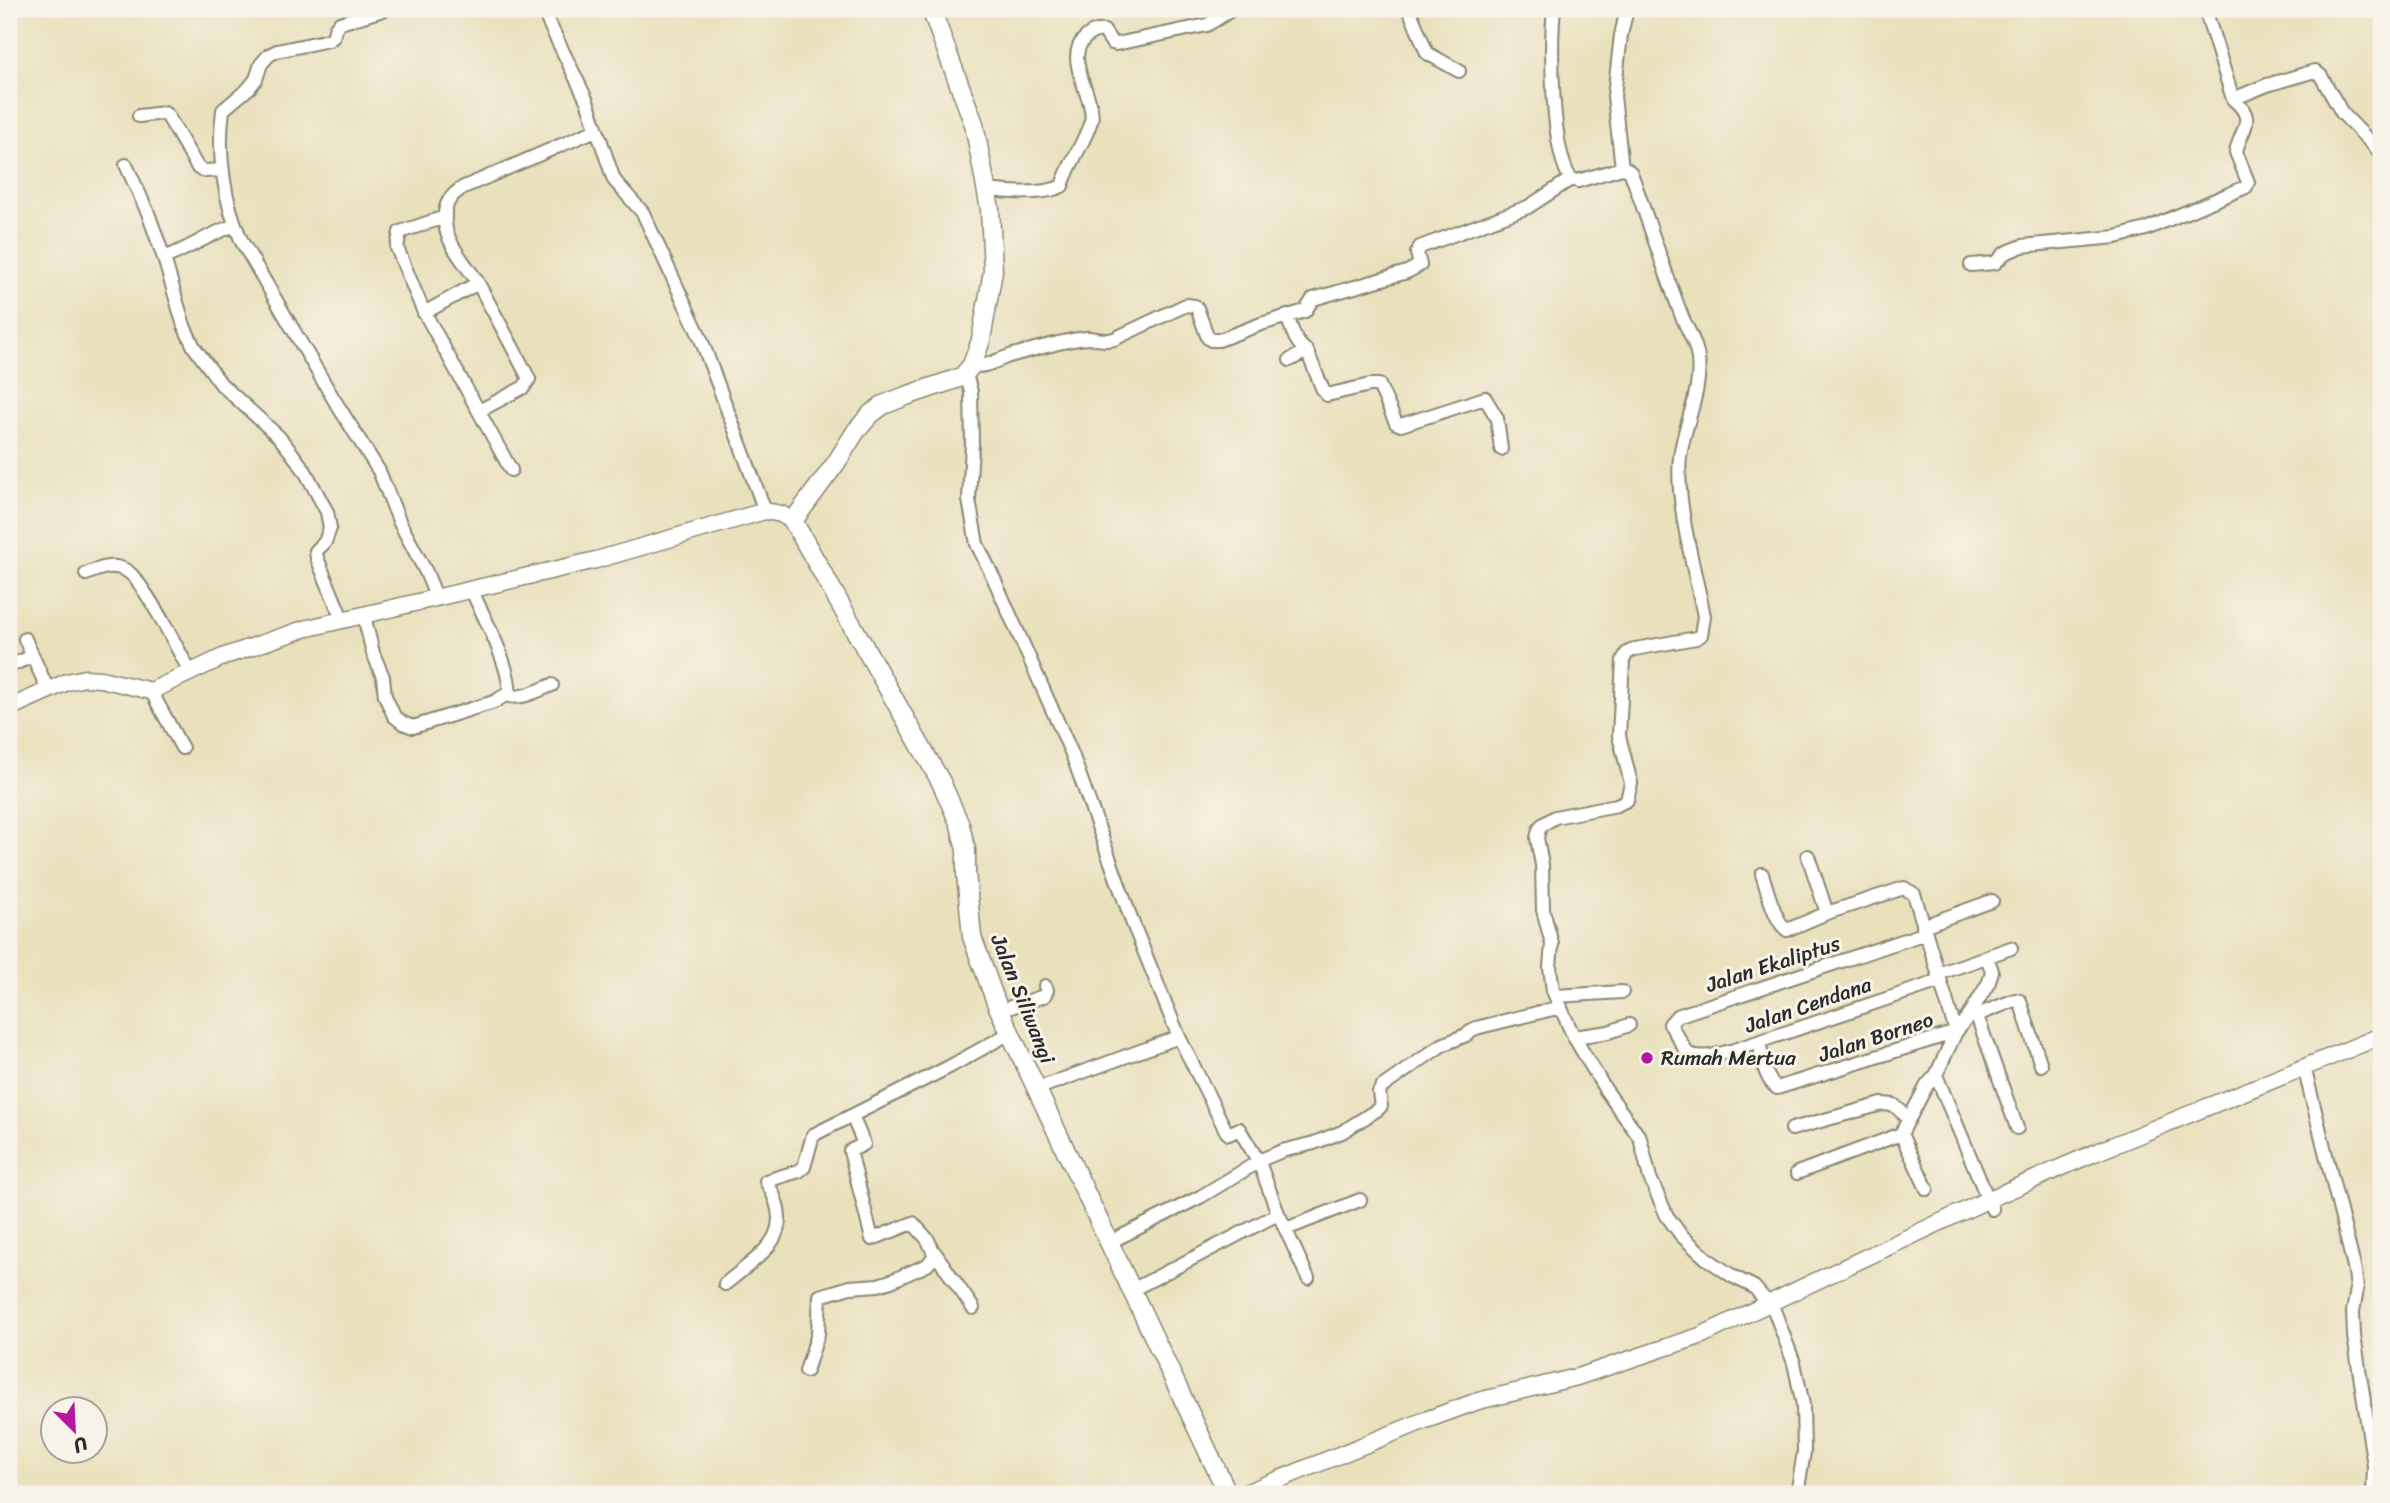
<svg xmlns="http://www.w3.org/2000/svg" width="2390" height="1503" font-family="Sriracha,sans-serif">
  <style>
    .lines { fill: none; stroke-linecap: round; stroke-linejoin: round }
    .street-casing { stroke: #8a8674; stroke-width: 16 }
    .secondary-casing { stroke: #8a8674; stroke-width: 19 }
    .primary-casing { stroke: #8a8674; stroke-width: 21 }
    .street { stroke: #fff; stroke-width: 12 }
    .secondary { stroke: #fff; stroke-width: 16 }
    .primary { stroke: #fff; stroke-width: 18 }
    .poi-dot { fill: #b5179e; stroke: #f7f3e8; stroke-width: 2.5 }
    .labels { text-anchor: middle; dominant-baseline: central; stroke-width: 6; stroke-linejoin: round; paint-order: stroke }
    .street-label { font-size: 21px; fill: #2b2b2b; stroke: #f7f3e8 }
    .poi-label { font-size: 21px; fill: #2b2b2b; stroke: #f7f3e8; text-anchor: start }
  </style>
  <rect width="100%" height="100%" fill="#f7f3e8"/>
  <filter id="ink" filterUnits="userSpaceOnUse"><feTurbulence type="fractalNoise" baseFrequency=".0143" numOctaves="2"/><feDisplacementMap in="SourceGraphic" scale="14" xChannelSelector="R" yChannelSelector="G"/><feConvolveMatrix kernelMatrix="1 2 1 2 8 2 1 2 1" color-interpolation-filters="sRGB"/></filter>
  <filter id="wash" filterUnits="userSpaceOnUse"><feTurbulence type="fractalNoise" baseFrequency=".00686" numOctaves="4" result="noise"/><feDisplacementMap in="SourceGraphic" scale="28" xChannelSelector="R" yChannelSelector="G"/><feGaussianBlur stdDeviation="1.57" result="paint"/><feColorMatrix in="noise" values="0 0 0 0 0 0 0 0 0 0 0 0 0 0 0 0 0 1.4 0 .05"/><feComposite in="paint" operator="in"/></filter>
  <g filter="url(#wash)">
    <rect width="100%" height="100%" fill="#e9e0bc"/>
  </g>
  <g filter="url(#ink)">
    <g class="lines">
      <defs>
        <path id="street" d="M 386,9 L 340,23 L 336,27 L 333,37 L 329,40 L 277,51 L 269,55 L 261,64 L 256,79 L 249,88 L 223,110 C 217,154 224,202 242,242 L 333,398 L 379,471 L 400,523 L 426,572 L 437,599
          M 545,9 L 548,21 L 587,101 L 614,180 L 643,213 L 701,339 L 765,511
          M 1409,9 L 1427,53 L 1459,71
          M 1554,9 C 1550,44 1551,152 1571,179 L 1578,181 L 1622,168 L 1627,169 L 1631,173 C 1648,220 1663,267 1681,314 C 1687,330 1696,341 1698,358 C 1702,393 1684,424 1680,457 C 1675,501 1695,571 1704,616 L 1701,635 L 1696,638 L 1635,649 L 1627,653 L 1623,660 L 1619,736 L 1631,783 L 1627,800 L 1617,805 L 1555,817 L 1542,825 L 1539,830 L 1537,838 L 1542,865 L 1543,910 L 1552,944 L 1550,967 L 1553,991 L 1574,1037 L 1605,1089 L 1640,1138 L 1650,1178 L 1667,1216 L 1681,1235 L 1706,1258 L 1732,1276 L 1754,1287 L 1774,1310 L 1794,1363 L 1803,1405 L 1804,1452 L 1797,1494
          M 2205,9 L 2233,99 L 2267,85 L 2315,71 L 2321,76 L 2342,113 L 2381,153
          M 139,116 L 164,113 L 167,115 L 198,168 L 205,171 L 222,170
          M 126,165 L 148,213 L 164,258
          M 1622,168 L 1614,96 L 1621,35 L 1627,9
          M 987,189 C 1006,193 1045,195 1062,186 C 1069,163 1084,144 1091,121 C 1097,100 1062,59 1085,38 C 1091,32 1096,30 1104,31 L 1112,43 L 1116,44 L 1207,25 L 1233,9
          M 445,217 L 400,232 L 397,248 L 422,308 L 511,470
          M 235,225 C 209,234 189,249 164,258 L 184,326 L 194,347 L 221,384 L 279,437 L 291,452 L 305,471 L 327,512 L 330,528 L 325,542 L 316,551 L 317,558 L 343,621
          M 1971,265 L 1995,263 L 2005,253 L 2022,246 L 2116,237 L 2146,229 L 2246,187 L 2248,182 L 2236,152 C 2241,128 2258,120 2233,99
          M 424,313 L 478,283
          M 1287,316 C 1292,329 1295,344 1307,351 L 1323,390 L 1327,395 L 1370,385 L 1379,385 L 1396,423 L 1401,425 L 1485,398 L 1497,418 L 1501,449
          M 1290,360 L 1307,351
          M 972,365 C 985,369 1000,358 1013,355 C 1037,349 1063,340 1087,338 C 1097,338 1104,342 1114,339 L 1186,305 L 1195,306 L 1197,308 L 1208,338 L 1211,340 L 1219,340 L 1261,324 L 1305,311 L 1313,299 L 1407,272 L 1420,265 L 1417,253 L 1420,247 L 1528,207 L 1571,179
          M 966,374 L 971,392 L 972,444 L 969,500 L 977,544 L 994,579 L 1072,754 L 1133,924 L 1179,1037 L 1226,1131 L 1229,1134 L 1239,1129 L 1259,1162 L 1279,1216
          M 479,411 L 524,387 L 529,379 C 513,347 495,315 478,283 C 467,265 446,244 445,222 C 443,205 450,195 464,187 L 596,130
          M 86,574 C 100,568 113,563 127,571 C 142,579 180,653 190,672
          M 364,616 L 373,653 L 383,677 L 385,696 L 394,716 L 403,723 L 413,727 L 494,702 L 509,693 C 512,669 482,613 471,589
          M 25,639 L 48,690
          M 9,666 L 33,656
          M 151,691 L 182,748
          M 506,695 C 520,701 539,690 552,685
          M 1808,856 L 1827,913
          M 1762,874 C 1767,889 1775,923 1787,930 L 1827,913 L 1904,888 L 1914,894 L 1956,1032
          M 1923,926 L 1992,901
          M 1926,933 L 1677,1016 L 1670,1024 L 1688,1054 C 1704,1060 1719,1054 1734,1050 L 1940,981
          M 1938,974 L 2011,948
          M 1556,996 L 1622,992
          M 999,1011 L 1044,996 L 1047,990 L 1045,986
          M 1976,1013 L 2017,1128
          M 1971,1014 L 1982,1013 L 2015,1000 L 2020,1001 L 2041,1065
          M 1574,1037 L 1609,1032 L 1629,1025
          M 1759,1042 C 1763,1058 1763,1077 1777,1088 L 1956,1032
          M 1936,1075 L 1992,1209
          M 2306,1075 L 2355,1271 L 2357,1289 L 2353,1312 L 2354,1336 L 2374,1466 L 2373,1494
          M 1036,1089 L 1179,1037
          M 1792,1129 L 1882,1104 L 1894,1105 L 1908,1118
          M 1901,1134 L 1927,1085 L 1936,1075 L 1956,1032 L 1970,1014 L 1989,982 L 1992,971 L 1987,957
          M 1901,1134 L 1927,1189
          M 1797,1173 L 1901,1134
          M 1286,1229 L 1360,1200
          M 1108,1243 L 1200,1197 L 1263,1159 L 1282,1151 L 1314,1143 L 1342,1132 L 1377,1110 L 1381,1106 L 1379,1092 L 1382,1087 L 1442,1045 L 1466,1035 L 1476,1028 L 1561,1007
          M 935,1253 L 973,1308
          M 725,1284 C 764,1252 799,1234 766,1181 L 799,1171 L 804,1167 L 813,1135 L 949,1067 L 1010,1033
          M 1130,1291 L 1276,1215 L 1280,1217 L 1308,1278
          M 806,1371 L 818,1334 L 820,1296 L 850,1287 L 878,1285 L 891,1281 L 927,1265 L 935,1256 L 928,1240 L 913,1223 L 872,1239 L 850,1151 L 864,1144 L 852,1116"/>
        <path id="secondary" d="M 9,708 L 67,682 L 85,678 L 101,679 L 151,691 L 225,656 L 304,629 L 596,560 L 765,511 L 781,514 L 793,521
          M 1243,1494 L 1423,1421 L 1478,1401 L 1577,1377 L 1700,1336 L 1987,1200 L 2092,1154 L 2381,1036"/>
        <path id="primary" d="M 931,9 L 974,124 L 990,209 L 993,271 L 981,340 L 972,365 L 962,377 L 906,396 L 883,405 L 871,414 L 856,431 L 836,463 L 793,521 L 941,782 L 960,825 L 966,850 L 966,873 L 972,937 L 997,1005 L 1228,1494"/>
      </defs>
      <use href="#street" class="street-casing"/>
      <use href="#secondary" class="secondary-casing"/>
      <use href="#primary" class="primary-casing"/>
      <use href="#street" class="street"/>
      <use href="#secondary" class="secondary"/>
      <use href="#primary" class="primary"/>
    </g>
  </g>
  <circle class="poi-dot" cx="1647" cy="1058" r="7"/>
  <g class="labels">
    <g class="street-label">
      <text transform="translate(1773 964) rotate(-18)">Jalan Ekaliptus</text>
      <text transform="translate(1023 999) rotate(68)">Jalan Siliwangi</text>
      <text transform="translate(1808 1005) rotate(-19)">Jalan Cendana</text>
      <text transform="translate(1876 1037) rotate(-18)">Jalan Borneo</text>
    </g>
    <g class="poi-label">
      <text x="1661" y="1058">Rumah Mertua</text>
    </g>
  </g>
  <rect width="2390" height="1503" fill="none" stroke="#f7f3e8" stroke-width="35"/>
  <g transform="translate(74 1430) rotate(156)"><circle r="33" fill="#f7f3e8" stroke="#a5a39c" stroke-width="2"/>
  <path d="M0-5L12 26L0 18L-12 26Z" fill="#b5179e"/>
  <text y="-10" font-size="19" font-weight="bold" text-anchor="middle" fill="#2b2b2b">U</text>
  </g>
</svg>
